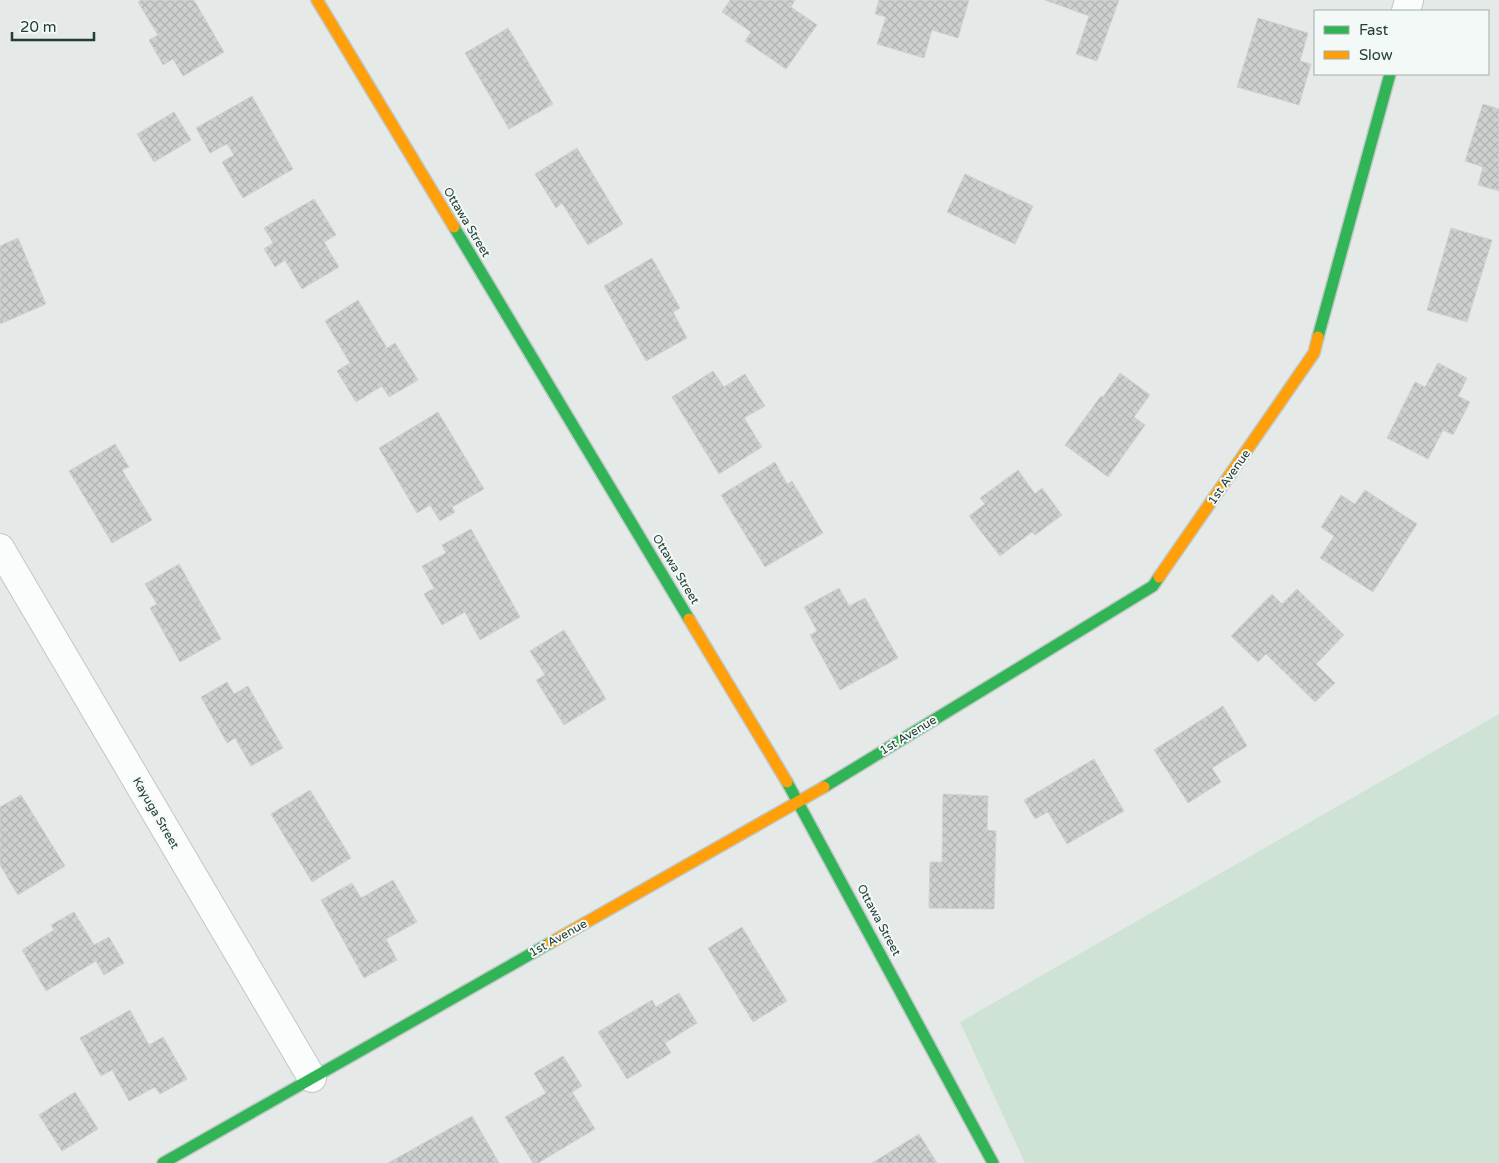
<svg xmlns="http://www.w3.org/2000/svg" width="1499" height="1163" font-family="'Varela Round',sans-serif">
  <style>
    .green { fill: #cee3d5 }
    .building { fill: url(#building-cross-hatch); stroke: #ced3d1 }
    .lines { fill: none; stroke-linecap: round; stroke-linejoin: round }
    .street-casing { stroke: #c2c7c5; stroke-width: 30 }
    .fast-casing { stroke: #c0c8c5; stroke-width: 14 }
    .slow-casing { stroke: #c0c8c5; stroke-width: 14 }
    .street { stroke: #fbfcfc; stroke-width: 28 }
    .fast { stroke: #30b455; stroke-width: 11 }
    .slow { stroke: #ff9f0a; stroke-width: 11 }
    .labels { text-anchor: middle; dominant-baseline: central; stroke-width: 4; stroke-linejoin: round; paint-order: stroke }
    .street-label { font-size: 12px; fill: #233d36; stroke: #f3f9f6 }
  </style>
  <defs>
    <pattern id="building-cross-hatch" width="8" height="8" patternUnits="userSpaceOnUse" patternTransform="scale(1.25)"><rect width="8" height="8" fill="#ccd1cf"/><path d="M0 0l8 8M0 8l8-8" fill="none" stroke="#afb4b2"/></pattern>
  </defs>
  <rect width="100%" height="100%" fill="#e5eae8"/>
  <path class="green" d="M 1499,714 L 1499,1163 L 1025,1163 L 960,1022 Z"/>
  <path class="building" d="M 141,0 L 194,0 L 224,52 L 183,76 L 173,59 L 163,65 L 149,40 L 158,35 L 138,2 Z
    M 730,0 L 795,0 L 791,7 L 817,25 L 786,69 L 745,41 L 751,32 L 722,12 Z
    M 879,0 L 969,0 L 958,38 L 932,30 L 924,58 L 877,44 L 886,17 L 875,14 Z
    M 1045,0 L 1119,0 L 1097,61 L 1076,54 L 1089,16 Z
    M 1258,18 L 1308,33 L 1300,61 L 1311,64 L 1299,105 L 1237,87 Z
    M 508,28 L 553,104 L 509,129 L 465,53 Z
    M 252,96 L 293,169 L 243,198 L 222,162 L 234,155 L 227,144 L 210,153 L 196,128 Z
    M 1483,104 L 1499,109 L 1499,191 L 1478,185 L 1483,167 L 1465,161 Z
    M 174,112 L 191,140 L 154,162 L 137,134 Z
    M 577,148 L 623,224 L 588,245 L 562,203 L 556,208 L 535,174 Z
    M 965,174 L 1033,206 L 1015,244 L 947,212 Z
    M 314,199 L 336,235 L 324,242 L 339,267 L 302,289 L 285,260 L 275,267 L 264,249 L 273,243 L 264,228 Z
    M 1451,228 L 1492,240 L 1467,322 L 1427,310 Z
    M 18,238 L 46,304 L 0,324 L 0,246 Z
    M 652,258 L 680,308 L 673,312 L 687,338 L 646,361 L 604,286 Z
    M 358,300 L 387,348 L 395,343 L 418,380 L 389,397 L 382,386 L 356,402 L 337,371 L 350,363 L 325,321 Z
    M 1438,363 L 1467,378 L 1458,396 L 1470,402 L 1453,435 L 1443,430 L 1428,459 L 1387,438 L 1415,382 L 1425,387 Z
    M 713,371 L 724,387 L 745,374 L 765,406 L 744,418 L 762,447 L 719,474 L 672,397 Z
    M 1120,373 L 1150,395 L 1134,417 L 1145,425 L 1108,477 L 1065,445 L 1101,396 L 1103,397 Z
    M 438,412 L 484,489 L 452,507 L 455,512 L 440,521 L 430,505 L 417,513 L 379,448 Z
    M 115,444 L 129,467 L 122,470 L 152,520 L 112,543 L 69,471 Z
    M 775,462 L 787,484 L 792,481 L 823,533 L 765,567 L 721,495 Z
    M 1018,470 L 1035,494 L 1042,488 L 1062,515 L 1035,535 L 1032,532 L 1000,556 L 969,516 L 985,504 L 980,498 Z
    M 1365,490 L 1417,524 L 1373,592 L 1320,558 L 1334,536 L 1321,527 L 1341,495 L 1355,504 Z
    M 471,529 L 520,617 L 480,640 L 465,612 L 442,625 L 424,594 L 434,588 L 422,566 L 446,553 L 442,545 Z
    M 179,564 L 221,639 L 180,662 L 150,608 L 157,604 L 145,584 Z
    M 839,588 L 849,606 L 865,598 L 898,658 L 840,690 L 810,635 L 817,631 L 804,607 Z
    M 1297,589 L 1344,635 L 1316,664 L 1335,683 L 1315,702 L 1266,654 L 1258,662 L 1231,636 L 1272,594 L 1282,604 Z
    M 564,630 L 606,699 L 564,725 L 536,680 L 545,675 L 530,651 Z
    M 227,682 L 234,694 L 248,686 L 283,748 L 251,766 L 235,738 L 227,743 L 201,697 Z
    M 1223,706 L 1247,746 L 1212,768 L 1221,782 L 1188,803 L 1154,750 Z
    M 1094,759 L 1124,811 L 1067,844 L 1048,812 L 1035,819 L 1024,800 Z
    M 310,790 L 351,858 L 312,882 L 271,814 Z
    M 943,794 L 988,796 L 987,830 L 996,831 L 994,909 L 929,908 L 930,862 L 942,862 Z
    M 21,795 L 65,866 L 18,895 L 0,865 L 0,807 Z
    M 393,880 L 417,922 L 386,939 L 397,960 L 364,978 L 321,900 L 352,883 L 361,898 Z
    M 74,912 L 94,945 L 109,937 L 124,963 L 104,975 L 96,961 L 46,991 L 22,950 L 54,930 L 51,925 Z
    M 742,927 L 787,1001 L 753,1022 L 708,948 Z
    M 679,993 L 697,1023 L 665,1043 L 671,1053 L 627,1079 L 598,1032 L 652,1000 L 656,1007 Z
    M 130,1010 L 149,1045 L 163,1037 L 187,1079 L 160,1094 L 155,1087 L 129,1101 L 112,1070 L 101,1076 L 80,1038 Z
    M 563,1056 L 582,1086 L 572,1092 L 595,1129 L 538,1163 L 533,1163 L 505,1117 L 546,1093 L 534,1073 Z
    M 75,1092 L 98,1129 L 62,1151 L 39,1115 Z
    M 472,1116 L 499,1163 L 388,1163 Z
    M 919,1134 L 937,1163 L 872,1163 Z"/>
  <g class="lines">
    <defs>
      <path id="street" d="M 1406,11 L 1409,0
        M 0,548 L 312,1078"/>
      <path id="fast" d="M 454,227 L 689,619
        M 1318,337 L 1390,74
        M 787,782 L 993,1163
        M 824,787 L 1153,586 L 1159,577
        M 163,1163 L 550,943"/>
      <path id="slow" d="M 317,0 L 454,227
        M 1159,577 L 1314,353 L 1318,337
        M 689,619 L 787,782
        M 550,943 L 824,787"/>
    </defs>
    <use href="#street" class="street-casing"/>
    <use href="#fast" class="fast-casing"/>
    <use href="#slow" class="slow-casing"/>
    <use href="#street" class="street"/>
    <use href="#fast" class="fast"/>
    <use href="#slow" class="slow"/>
  </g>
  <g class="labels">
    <g class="street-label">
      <text transform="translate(467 222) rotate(59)">Ottawa Street</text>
      <text transform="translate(1229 477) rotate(-55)">1st Avenue</text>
      <text transform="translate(676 569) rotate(59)">Ottawa Street</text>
      <text transform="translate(908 735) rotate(-31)">1st Avenue</text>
      <text transform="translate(156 813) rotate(60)">Kayuga Street</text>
      <text transform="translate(879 920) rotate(62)">Ottawa Street</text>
      <text transform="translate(558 938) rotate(-29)">1st Avenue</text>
    </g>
  </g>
  <rect x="1314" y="10" width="175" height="65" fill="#f3f9f6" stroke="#a0aea9"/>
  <rect x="1324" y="26" width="25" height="8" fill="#30b455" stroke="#a0aea9"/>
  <text x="1359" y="35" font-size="15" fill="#233d36">Fast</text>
  <rect x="1324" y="51" width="25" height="8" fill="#ff9f0a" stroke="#a0aea9"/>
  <text x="1359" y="60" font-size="15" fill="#233d36">Slow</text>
  <path d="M12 32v8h82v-8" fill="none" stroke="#233d36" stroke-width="2.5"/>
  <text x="20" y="32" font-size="15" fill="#233d36" stroke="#f3f9f6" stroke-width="4" paint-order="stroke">20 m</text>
</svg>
